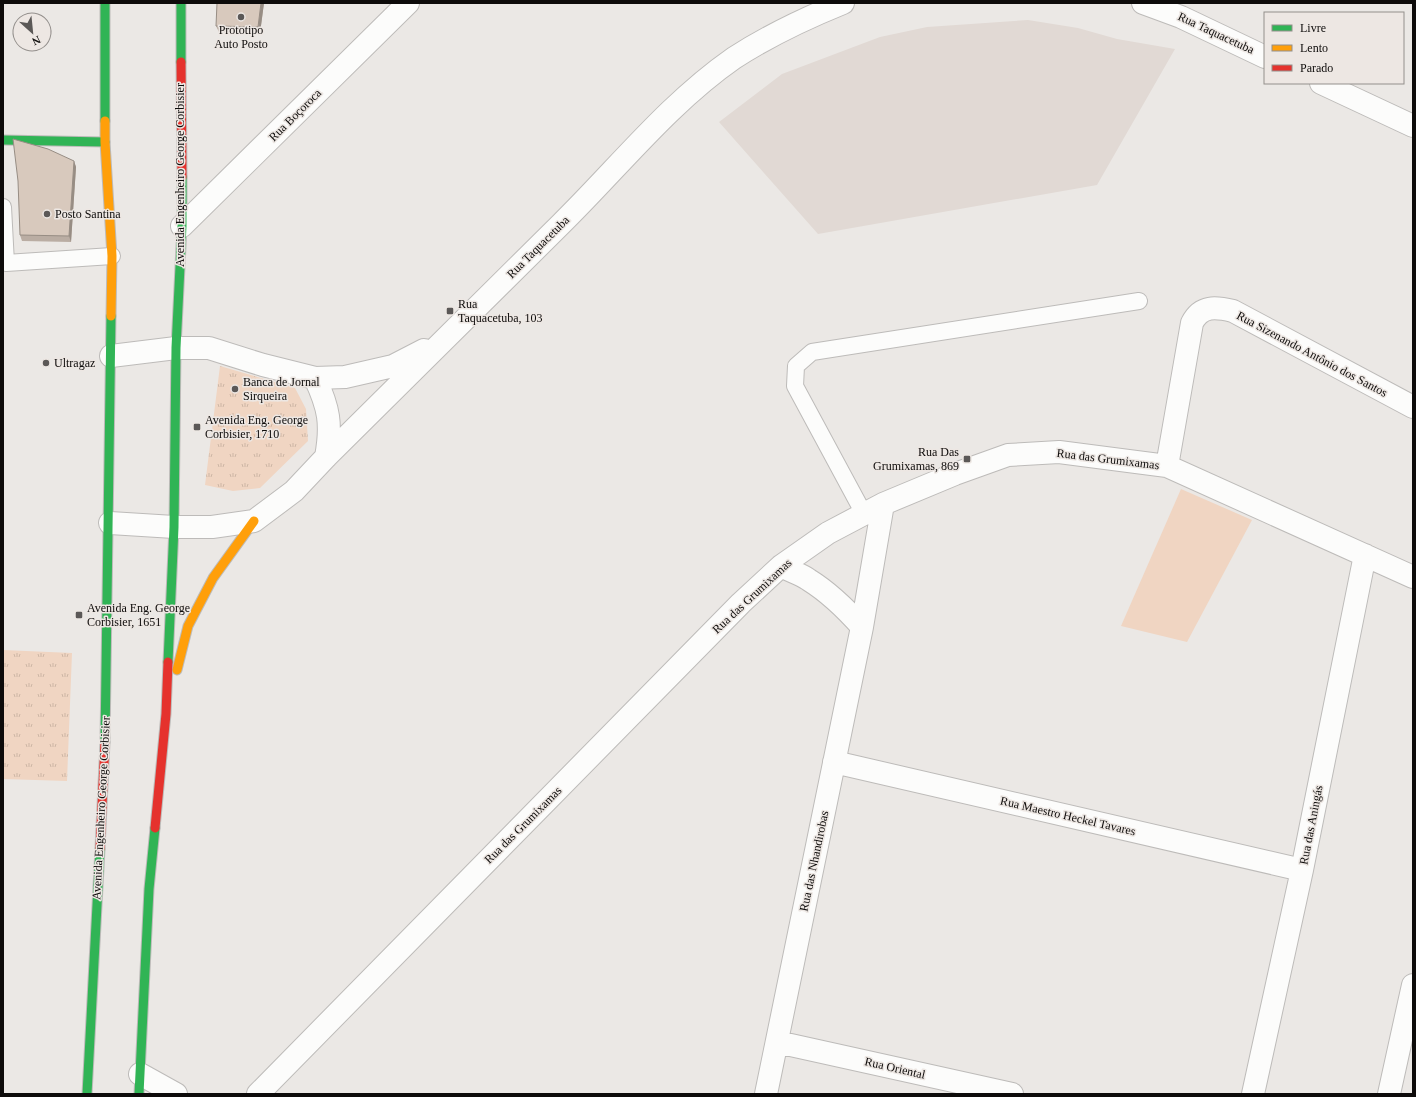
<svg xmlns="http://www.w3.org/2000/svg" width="1416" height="1097" font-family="Georgia,serif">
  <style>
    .built { fill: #e1d9d4 }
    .grass { fill: url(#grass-tufts) }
    .pitch { fill: #f0d5c2 }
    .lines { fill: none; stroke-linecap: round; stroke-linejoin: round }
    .lane-casing { stroke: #bdbbb9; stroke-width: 18 }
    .street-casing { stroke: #bdbbb9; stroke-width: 24 }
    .fast-casing { stroke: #bdbbb9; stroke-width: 11 }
    .slow-casing { stroke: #bdbbb9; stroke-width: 11 }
    .jam-casing { stroke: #bdbbb9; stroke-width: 11 }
    .lane { stroke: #fcfcfb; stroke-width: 16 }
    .street { stroke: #fcfcfb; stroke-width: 22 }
    .fast { stroke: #30b455; stroke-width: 9 }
    .slow { stroke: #ff9f0a; stroke-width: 9 }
    .jam { stroke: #e5322d; stroke-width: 9 }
    .wall { fill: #baada3 }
    .shaded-wall { fill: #978d84 }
    .building { fill: #d8c9bd; stroke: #978d84 }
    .poi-dot { fill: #5b5857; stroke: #ede7e3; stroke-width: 1.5 }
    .labels { text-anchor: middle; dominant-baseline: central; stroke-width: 3; stroke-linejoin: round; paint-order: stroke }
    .poi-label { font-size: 12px; fill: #0d0b0a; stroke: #ede7e3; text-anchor: start }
    .street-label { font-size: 12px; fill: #0d0b0a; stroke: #ede7e3 }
  </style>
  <defs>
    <pattern id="grass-tufts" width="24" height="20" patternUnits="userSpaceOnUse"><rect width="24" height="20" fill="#f0d5c2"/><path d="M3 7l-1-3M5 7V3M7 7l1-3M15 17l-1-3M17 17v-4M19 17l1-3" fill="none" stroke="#cdb6a5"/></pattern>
  </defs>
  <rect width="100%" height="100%" fill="#ebe8e5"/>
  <path class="built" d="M 1028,20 L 1078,28 L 1117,39 L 1175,49 L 1097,185 L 818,234 L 719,122 L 782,74 L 880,37 L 927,27 Z"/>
  <path class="grass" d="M 220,366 L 295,388 L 306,409 L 308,441 L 260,488 L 233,491 L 205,485 Z
    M 3,650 L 72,653 L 67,781 L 3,779 Z"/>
  <path class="pitch" d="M 1181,489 L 1252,520 L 1187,642 L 1121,626 Z"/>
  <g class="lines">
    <defs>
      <path id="lane" d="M 3,207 L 6,263 L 112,256
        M 864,514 L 795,386 L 796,366 L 812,352 L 1139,301"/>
      <path id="street" d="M 1143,3 L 1181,17 L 1265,57
        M 1321,83 L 1413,126
        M 182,226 L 408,3
        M 111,356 L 176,348 L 209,348 L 263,365 L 315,378 L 345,377 L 393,366 L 424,350
        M 315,378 C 329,408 332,424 326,457
        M 1167,466 L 1192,323 C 1201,305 1216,307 1233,311 L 1413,407
        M 110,523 L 174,527 L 212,527 L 254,521 L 294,491 L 326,457 C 404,379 483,302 561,224 C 618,168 668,104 734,58 C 768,36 806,18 843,3
        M 781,566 C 790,571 801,574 809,580 C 830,593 846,609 862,627
        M 834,762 L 1302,870
        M 777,1042 L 1012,1094
        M 140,1074 L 176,1094
        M 258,1094 L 741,603 L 781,566 L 828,533 L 883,504 L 955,474 L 1008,455 L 1059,452 L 1167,466 L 1413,577
        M 766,1094 L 862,627 L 883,504
        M 1253,1094 L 1302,870 L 1365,555
        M 1389,1094 L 1413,985"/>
      <path id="fast" d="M 105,3 L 105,121
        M 181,3 L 181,62
        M 3,140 L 105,142
        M 168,662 L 174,527 L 176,348 L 182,226 L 182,177
        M 105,742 L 111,316
        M 87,1094 L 100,849
        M 139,1094 L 149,889 L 155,828"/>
      <path id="slow" d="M 105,121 L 105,142 L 112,256 L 111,316
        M 177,670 L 188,626 L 213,578 L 254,521"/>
      <path id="jam" d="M 181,62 L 182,177
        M 155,828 L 166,714 L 168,662
        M 100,849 L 105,742"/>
    </defs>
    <use href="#lane" class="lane-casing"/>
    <use href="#street" class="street-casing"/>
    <use href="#fast" class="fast-casing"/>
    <use href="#slow" class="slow-casing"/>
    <use href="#jam" class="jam-casing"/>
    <use href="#lane" class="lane"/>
    <use href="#street" class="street"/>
    <use href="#fast" class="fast"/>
    <use href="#slow" class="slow"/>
    <use href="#jam" class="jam"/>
  </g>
  <path class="wall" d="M 264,3 L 260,33 L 219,32 L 216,26 Z
    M 74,161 L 76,167 L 71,242 L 22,241 L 20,235 Z"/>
  <path class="shaded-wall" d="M 261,3 L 264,3 L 260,33 L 258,27 Z
    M 74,161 L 76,167 L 71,242 L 69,236 Z"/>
  <path class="building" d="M 217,3 L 261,3 L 258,27 L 216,26 Z
    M 13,139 L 48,149 L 74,161 L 69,236 L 20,235 L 18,181 Z"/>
  <g class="poi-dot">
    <circle cx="241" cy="17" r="4"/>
    <circle cx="47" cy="214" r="4"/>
    <rect x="446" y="307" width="8" height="8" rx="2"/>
    <circle cx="46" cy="363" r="4"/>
    <circle cx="235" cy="389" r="4"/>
    <rect x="193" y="423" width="8" height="8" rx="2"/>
    <rect x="963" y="455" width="8" height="8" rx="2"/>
    <rect x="75" y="611" width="8" height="8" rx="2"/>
  </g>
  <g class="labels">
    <g class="poi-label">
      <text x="241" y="30" text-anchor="middle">Prototipo<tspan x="241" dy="14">Auto Posto</tspan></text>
      <text x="55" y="214">Posto Santina</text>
      <text x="458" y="304">Rua<tspan x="458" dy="14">Taquacetuba, 103</tspan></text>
      <text x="54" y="363">Ultragaz</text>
      <text x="243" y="382">Banca de Jornal<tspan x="243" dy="14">Sirqueira</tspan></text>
      <text x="205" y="420">Avenida Eng. George<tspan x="205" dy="14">Corbisier, 1710</tspan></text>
      <text x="959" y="452" text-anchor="end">Rua Das<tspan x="959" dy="14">Grumixamas, 869</tspan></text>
      <text x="87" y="608">Avenida Eng. George<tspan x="87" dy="14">Corbisier, 1651</tspan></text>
    </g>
    <g class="street-label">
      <text transform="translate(1216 33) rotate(25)">Rua Taquacetuba</text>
      <text transform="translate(295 115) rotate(-45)">Rua Boçoroca</text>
      <text transform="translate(180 175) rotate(-90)">Avenida Engenheiro George Corbisier</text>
      <text transform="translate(538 247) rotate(-45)">Rua Taquacetuba</text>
      <text transform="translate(1312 354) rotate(28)">Rua Sizenando Antônio dos Santos</text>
      <text transform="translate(1108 459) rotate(7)">Rua das Grumixamas</text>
      <text transform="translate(752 596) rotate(-43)">Rua das Grumixamas</text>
      <text transform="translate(101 808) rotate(-87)">Avenida Engenheiro George Corbisier</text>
      <text transform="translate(1068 816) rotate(13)">Rua Maestro Heckel Tavares</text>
      <text transform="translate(523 825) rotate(-45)">Rua das Grumixamas</text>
      <text transform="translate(1311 825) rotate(-79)">Rua das Aningás</text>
      <text transform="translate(814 861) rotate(-78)">Rua das Nhandirobas</text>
      <text transform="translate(895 1068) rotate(13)">Rua Oriental</text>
    </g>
  </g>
  <rect width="1416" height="1097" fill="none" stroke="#0d0b0a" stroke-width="8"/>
  <rect x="1264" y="12" width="140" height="72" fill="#ede7e3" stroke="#938f8c"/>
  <rect x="1272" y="25" width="20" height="6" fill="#30b455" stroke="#938f8c"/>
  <text x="1300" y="32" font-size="12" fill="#0d0b0a">Livre</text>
  <rect x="1272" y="45" width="20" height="6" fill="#ff9f0a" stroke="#938f8c"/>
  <text x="1300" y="52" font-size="12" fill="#0d0b0a">Lento</text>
  <rect x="1272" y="65" width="20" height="6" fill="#e5322d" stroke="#938f8c"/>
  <text x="1300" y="72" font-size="12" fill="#0d0b0a">Parado</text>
  <g transform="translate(32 32) rotate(153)"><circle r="19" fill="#ede7e3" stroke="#938f8c"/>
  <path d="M0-3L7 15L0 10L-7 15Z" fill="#5b5857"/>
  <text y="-6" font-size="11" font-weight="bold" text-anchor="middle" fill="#0d0b0a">N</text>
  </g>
</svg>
